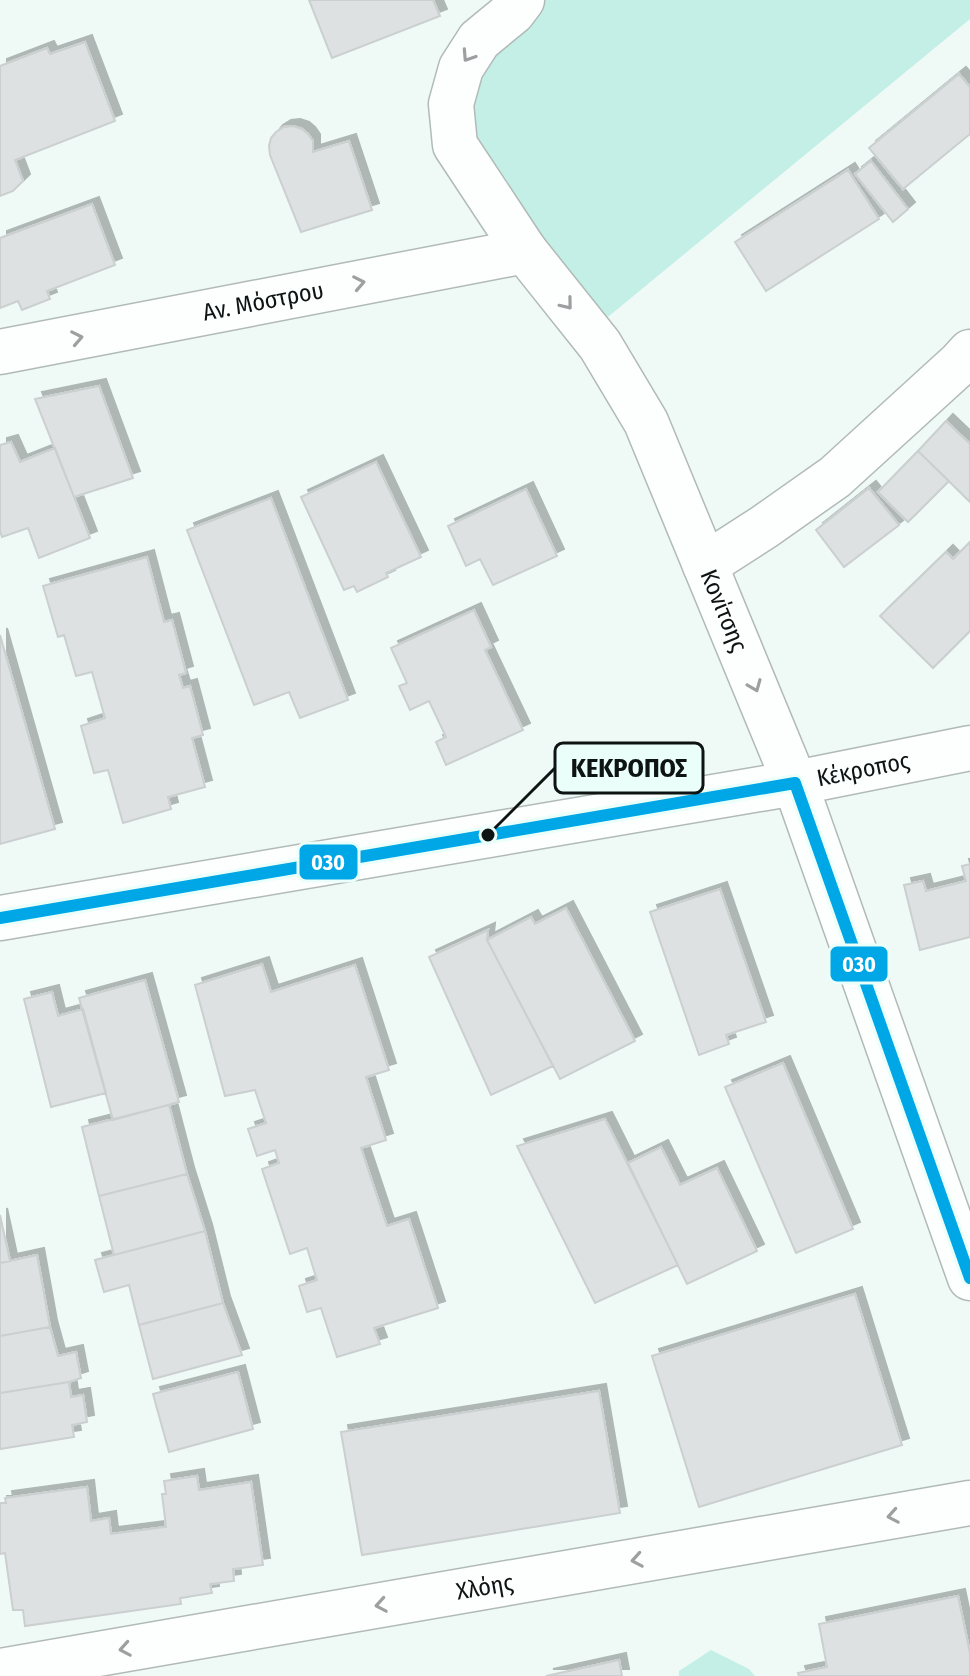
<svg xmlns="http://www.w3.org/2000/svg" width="970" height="1676" font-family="'Fira Sans Condensed',sans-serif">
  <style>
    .green { fill: #c4efe6 }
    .building { fill: #dde1e2; stroke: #cbcfcf; stroke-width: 2; filter: url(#shadow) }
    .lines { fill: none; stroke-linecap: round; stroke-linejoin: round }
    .street-casing { stroke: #b1bab7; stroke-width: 47 }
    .street { stroke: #fdfefe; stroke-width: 44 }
    .bus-1-casing { stroke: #eafffa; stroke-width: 18 }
    .bus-1 { stroke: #00a7e7; stroke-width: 12 }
    .oneway { stroke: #9da0a0 }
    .labels { text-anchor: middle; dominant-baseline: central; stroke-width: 6; stroke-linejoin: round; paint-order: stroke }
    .street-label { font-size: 24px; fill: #0d1413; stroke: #eafffa }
    .leader { fill: none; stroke: #0d1413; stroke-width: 3 }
    .callout-dot { fill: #0d1413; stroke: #eafffa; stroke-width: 3 }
    .callout { fill: #eafffa; stroke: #0d1413; stroke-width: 3 }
    .callout-label { font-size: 26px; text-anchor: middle; font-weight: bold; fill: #0d1413 }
    .line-badge { stroke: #eafffa; stroke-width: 3 }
    .badge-label { font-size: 22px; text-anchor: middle; font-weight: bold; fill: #fff }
  </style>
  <defs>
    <filter id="shadow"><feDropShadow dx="7" dy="-7" stdDeviation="0" flood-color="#0004"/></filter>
  </defs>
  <rect width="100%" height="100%" fill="#effaf7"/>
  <path class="green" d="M 546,0 L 970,0 L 970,19 L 603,321 L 488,167 L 467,111 L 483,66 Z
    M 711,1650 L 749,1669 L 755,1676 L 679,1676 L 679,1671 Z"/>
  <path class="building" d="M 309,0 L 433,0 L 440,16 L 332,58 Z
    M 85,42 L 115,121 L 15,160 L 23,181 L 13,191 L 0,196 L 0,66 L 47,48 L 50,54 Z
    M 959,74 L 970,87 L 970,134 L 903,189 L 869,148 Z
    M 293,126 L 302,129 L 308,134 L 313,141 L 313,152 L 349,141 L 372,210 L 301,232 L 270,155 L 269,146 L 271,138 L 276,132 L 284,127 Z
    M 871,161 L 908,209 L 893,222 L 855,174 Z
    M 848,170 L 879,219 L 766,291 L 735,242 Z
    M 92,204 L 115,265 L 47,291 L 50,299 L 22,310 L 18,301 L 0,308 L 0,238 Z
    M 99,386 L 133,478 L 74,497 L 35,399 Z
    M 946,421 L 970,444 L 970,502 L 918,451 Z
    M 11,442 L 20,462 L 55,448 L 90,538 L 39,558 L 28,528 L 2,537 L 0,531 L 0,445 Z
    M 918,451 L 949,481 L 908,522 L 878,492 Z
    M 376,462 L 421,557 L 386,573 L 388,577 L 357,592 L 354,586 L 344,590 L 301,497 Z
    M 869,488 L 899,525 L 844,567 L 816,530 Z
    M 526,489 L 557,556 L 493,585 L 480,559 L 466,566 L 448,526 Z
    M 271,498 L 348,700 L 300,718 L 289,692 L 254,705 L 187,530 Z
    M 970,542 L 970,631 L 933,668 L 880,616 L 946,552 L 953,559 Z
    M 147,557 L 164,622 L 172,620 L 186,673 L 179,675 L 183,688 L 190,686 L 203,735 L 192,738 L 205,787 L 168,797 L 171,809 L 123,823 L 108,770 L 94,773 L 81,726 L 105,718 L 92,672 L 76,676 L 64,635 L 58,637 L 43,586 Z
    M 474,610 L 491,647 L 485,650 L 523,730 L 446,765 L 436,742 L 446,737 L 429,701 L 410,710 L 399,686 L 407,683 L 391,648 Z
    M 0,635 L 55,829 L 0,844 Z
    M 970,864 L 970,937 L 920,950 L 904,885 L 923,881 L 926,891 L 966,881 L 962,866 Z
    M 720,889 L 766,1022 L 726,1035 L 729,1044 L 699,1055 L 650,912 Z
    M 566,908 L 635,1041 L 560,1079 L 487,940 L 531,917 L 535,924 Z
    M 488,930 L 487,940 L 553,1066 L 491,1095 L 429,957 Z
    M 262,964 L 271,992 L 355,965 L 389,1070 L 366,1077 L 386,1140 L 361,1148 L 387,1226 L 409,1219 L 438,1308 L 374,1328 L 380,1344 L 337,1357 L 321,1308 L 307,1312 L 299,1286 L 317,1280 L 307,1248 L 290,1254 L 262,1169 L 279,1163 L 275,1150 L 257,1156 L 248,1129 L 266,1123 L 255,1090 L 225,1096 L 195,985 Z
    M 145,980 L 179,1102 L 113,1120 L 79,998 Z
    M 52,992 L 58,1016 L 83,1009 L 106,1093 L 51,1107 L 24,999 Z
    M 783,1063 L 853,1229 L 796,1253 L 725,1087 Z
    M 169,1105 L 187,1174 L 99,1196 L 82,1127 Z
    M 605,1119 L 678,1265 L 595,1303 L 517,1146 Z
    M 661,1147 L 680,1185 L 717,1168 L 757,1251 L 687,1284 L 628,1163 Z
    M 187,1174 L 205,1231 L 114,1255 L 99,1196 Z
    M 0,1215 L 10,1261 L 0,1263 Z
    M 205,1231 L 223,1303 L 139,1325 L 129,1285 L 104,1292 L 95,1260 Z
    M 37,1255 L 50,1327 L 0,1336 L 0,1263 Z
    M 855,1294 L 902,1445 L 699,1507 L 652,1356 Z
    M 223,1303 L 242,1355 L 153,1379 L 139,1325 Z
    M 50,1327 L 58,1356 L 76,1352 L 81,1378 L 69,1382 L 0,1393 L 0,1336 Z
    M 238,1372 L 253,1429 L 169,1452 L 153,1394 Z
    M 69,1382 L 71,1397 L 83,1395 L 87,1422 L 72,1425 L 74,1437 L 0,1449 L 0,1393 Z
    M 599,1391 L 620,1513 L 362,1555 L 341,1432 Z
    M 197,1476 L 199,1490 L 251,1482 L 263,1565 L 233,1569 L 234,1581 L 210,1584 L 212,1593 L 180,1598 L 181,1604 L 25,1626 L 23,1610 L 13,1610 L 5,1553 L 0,1554 L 0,1503 L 6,1503 L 5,1498 L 87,1487 L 91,1521 L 109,1518 L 111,1534 L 166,1527 L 162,1494 L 166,1494 L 164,1481 Z
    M 958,1596 L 970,1653 L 970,1676 L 799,1676 L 798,1673 L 827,1667 L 819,1624 Z
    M 619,1660 L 622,1676 L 546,1676 Z"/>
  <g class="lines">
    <defs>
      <g id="street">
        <path id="s1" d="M 522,0 L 513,12 L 479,40 L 461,68 L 451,104 L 455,145 L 525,251 L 600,345 L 646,422 L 795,783 L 970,1278"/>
        <path id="s2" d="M 0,352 L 525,251"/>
        <path d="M 705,565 L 764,527 L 835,477 L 960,363 L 970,352"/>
        <path id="s3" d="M 0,918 L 795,783 L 970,748"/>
        <path id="s4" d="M 0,1671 L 970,1503"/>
      </g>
    </defs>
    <use href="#street" class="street-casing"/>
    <use href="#street" class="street"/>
    <defs>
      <path id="bus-1" d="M 0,918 L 795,783 L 970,1278"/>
    </defs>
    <use href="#bus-1" class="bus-1-casing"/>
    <use href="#bus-1" class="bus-1"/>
  </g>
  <defs><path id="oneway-chevron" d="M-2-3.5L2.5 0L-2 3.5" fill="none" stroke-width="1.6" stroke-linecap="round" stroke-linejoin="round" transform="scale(2)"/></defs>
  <g class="oneway">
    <use href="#oneway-chevron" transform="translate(468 56) rotate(123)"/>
    <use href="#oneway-chevron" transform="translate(359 283) rotate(-11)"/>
    <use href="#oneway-chevron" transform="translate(567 304) rotate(51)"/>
    <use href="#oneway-chevron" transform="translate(77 338) rotate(-11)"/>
    <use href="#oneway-chevron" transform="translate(755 686) rotate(68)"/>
    <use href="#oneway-chevron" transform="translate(893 1516) rotate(170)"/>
    <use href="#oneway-chevron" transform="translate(637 1560) rotate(170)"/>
    <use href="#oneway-chevron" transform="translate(381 1605) rotate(170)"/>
    <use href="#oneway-chevron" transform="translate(125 1649) rotate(170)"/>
  </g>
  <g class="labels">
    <g class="street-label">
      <text stroke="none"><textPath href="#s2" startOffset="268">Αν. Μόστρου</textPath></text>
      <text stroke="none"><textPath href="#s1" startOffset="712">Κονίτσης</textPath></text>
      <text stroke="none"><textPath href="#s3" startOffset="876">Κέκροπος</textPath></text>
      <text stroke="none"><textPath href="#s4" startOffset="492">Χλόης</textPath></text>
    </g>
  </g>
  <path class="leader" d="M488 835L555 768"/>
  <circle class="callout-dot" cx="488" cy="835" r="8"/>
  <rect class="callout" x="555" y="743" width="148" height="50" rx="8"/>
  <g class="callout-label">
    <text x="629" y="777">ΚΕΚΡΟΠΟΣ</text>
  </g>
  <g class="line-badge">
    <rect x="298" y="843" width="61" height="38" rx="8" fill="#00a7e7"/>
    <rect x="829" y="945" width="60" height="38" rx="8" fill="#00a7e7"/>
  </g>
  <g class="badge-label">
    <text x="328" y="870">030</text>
    <text x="859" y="972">030</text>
  </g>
</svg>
